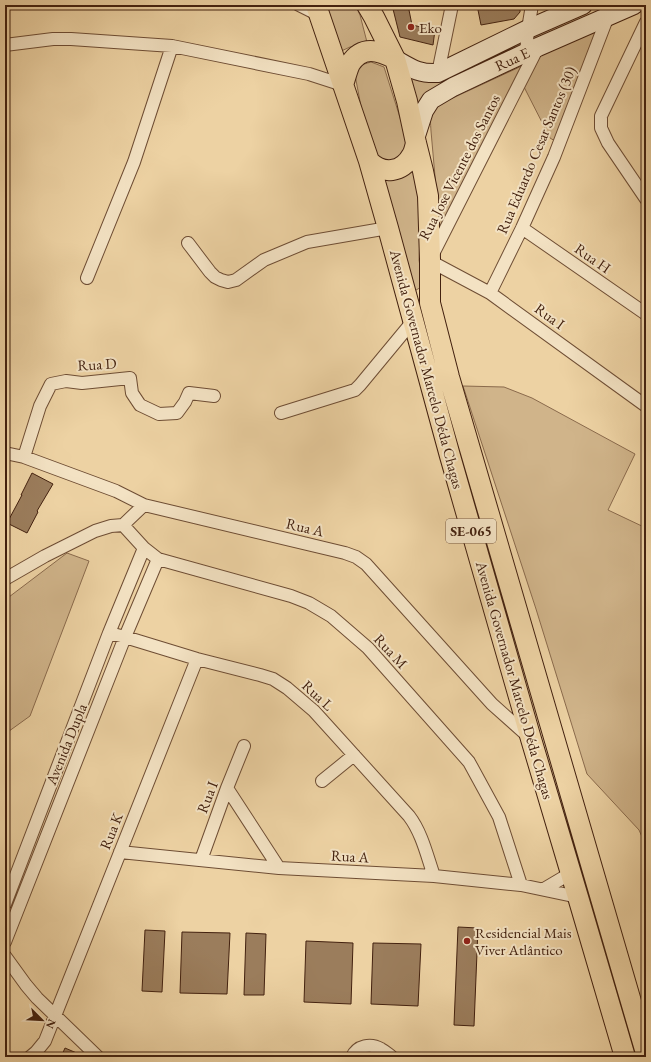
<svg xmlns="http://www.w3.org/2000/svg" width="651" height="1062" font-family="'EB Garamond',serif">
  <style>
    .green { fill: #d0b48a; stroke: #8a6a4c }
    .building { fill: #9b7d5c; stroke: #43210f }
    .lines { fill: none; stroke-linecap: round; stroke-linejoin: round }
    .street-casing { stroke: #6e4d34; stroke-width: 14 }
    .secondary-casing { stroke: #43210f; stroke-width: 20 }
    .primary-casing { stroke: #43210f; stroke-width: 22 }
    .street { stroke: #f3e2c3; stroke-width: 12 }
    .secondary { stroke: #f3e2c3; stroke-width: 18 }
    .primary { stroke: #edd2a3; stroke-width: 20 }
    .poi-dot { fill: #8f2418; stroke: #f3e2c3; stroke-width: 1.5 }
    .labels { text-anchor: middle; dominant-baseline: central; stroke-width: 4; stroke-linejoin: round; paint-order: stroke }
    .shield { fill: #f3e2c3; stroke: #785b45; stroke-width: 1 }
    .shield-label { font-size: 14px; font-weight: bold; fill: #43210f }
    .poi-label { font-size: 15px; fill: #43210f; stroke: #f3e2c3; text-anchor: start }
    .street-label { font-size: 15px; fill: #43210f; stroke: #f3e2c3 }
  </style>
  <rect width="100%" height="100%" fill="#edd2a3"/>
  <filter id="stains"><feTurbulence type="fractalNoise" baseFrequency=".005" numOctaves="4"/><feColorMatrix values="0 0 0 0 .2 0 0 0 0 .09 0 0 0 0 .02 0 0 0 .5 -.17"/></filter>
  <radialGradient id="worn" r=".72"><stop offset=".6" stop-color="#630" stop-opacity="0"/><stop offset="1" stop-color="#630" stop-opacity=".3"/></radialGradient>
  <path class="green" d="M 322,5 L 355,5 L 360,15 L 368,46 L 350,47 L 337,53 Z
    M 599,27 L 555,141 L 550,138 L 523,85 L 538,55 Z
    M 514,41 L 515,53 L 434,93 L 419,122 L 410,71 Z
    M 371,62 L 384,67 L 409,146 L 408,152 L 382,167 L 363,117 L 355,75 C 358,65 361,65 371,62 Z
    M 524,65 L 440,233 L 431,131 C 430,115 429,112 442,103 Z
    M 414,159 L 421,216 L 419,260 L 423,286 L 411,293 L 379,175 Z
    M 463,386 L 504,387 L 532,398 L 635,454 L 608,510 L 646,528 L 646,846 L 639,830 L 587,774 L 536,609 Z
    M 67,553 L 89,561 L 30,716 L 5,734 L 5,600 Z"/>
  <path class="building" d="M 392,5 L 408,5 L 412,25 L 435,30 L 433,45 L 400,37 Z
    M 477,5 L 520,5 L 520,12 L 514,19 L 481,25 Z
    M 32,473 L 53,484 L 37,511 L 38,512 L 27,533 L 7,523 L 22,495 L 21,495 Z
    M 458,927 L 478,928 L 474,1026 L 454,1025 Z
    M 145,930 L 165,931 L 162,992 L 142,991 Z
    M 182,932 L 230,933 L 227,994 L 180,993 Z
    M 246,933 L 266,934 L 264,995 L 244,995 Z
    M 306,941 L 353,943 L 351,1004 L 304,1002 Z
    M 373,943 L 421,944 L 418,1006 L 371,1004 Z
    M 65,1048 L 86,1057 L 61,1057 Z"/>
  <g class="lines">
    <defs>
      <path id="street" d="M 299,5 L 319,15
        M 646,22 L 601,116 L 601,128 L 608,143 L 646,199
        M 5,45 L 53,39 L 71,39 L 172,46 L 309,74 L 343,85
        M 526,53 L 528,29 L 532,5
        M 438,73 L 452,5
        M 522,228 L 646,314
        M 188,243 L 210,272 L 215,277 L 221,280 L 228,282 L 236,280 L 264,260 L 307,242 L 388,228
        M 433,254 L 538,47
        M 430,261 L 490,293 L 646,406
        M 87,278 L 134,162 L 172,46
        M 490,293 L 522,228 L 554,157 L 608,16
        M 281,413 L 355,390 L 360,385 L 413,321
        M 5,453 L 24,457 L 116,491 L 144,505 L 345,553 L 356,557 L 366,564 L 492,704 L 529,737
        M 24,457 L 40,406 L 51,384 L 66,381 L 82,383 L 130,378 L 132,393 L 140,405 L 159,414 L 177,413 L 185,402 L 189,393 L 214,396
        M 123,525 L 144,505
        M 5,579 L 45,556 L 95,531 L 111,526 L 123,525 L 144,548 L 158,559 L 291,596 L 309,603 L 331,616 L 368,648 L 469,762 L 499,817 L 521,885
        M 109,633 L 125,637 L 197,659 L 260,675 L 273,679 L 287,688 L 314,711 L 409,816 C 422,833 427,856 434,876
        M 322,781 L 354,755
        M 227,788 L 279,868
        M 120,852 L 279,868 L 434,876 L 521,885 L 578,897
        M 201,860 L 227,788 L 244,746
        M 544,889 L 571,873
        M 5,904 L 109,633 L 144,548
        M 5,942 L 125,637 L 158,559
        M 5,956 L 26,985 L 37,998 L 98,1057
        M 30,1057 L 36,1052 L 45,1041 L 197,659
        M 352,1057 C 357,1045 371,1043 381,1049 C 385,1051 388,1054 392,1057"/>
      <path id="secondary" d="M 395,59 C 411,68 418,74 438,73 L 528,29 L 583,5
        M 415,139 L 424,111 L 431,100 L 453,87 L 538,47 L 634,5"/>
      <path id="primary" d="M 316,5 L 369,161 L 388,228 L 450,456 L 531,739 L 578,897 L 625,1057
        M 367,5 L 374,17 L 395,59 L 407,101 L 416,143 L 423,171 L 428,196 L 430,259 L 430,303 L 449,377 L 646,1053
        M 343,85 C 345,79 347,70 350,64 C 362,45 379,50 395,59
        M 369,161 C 383,175 402,173 412,155 C 414,152 415,147 416,143"/>
    </defs>
    <use href="#street" class="street-casing"/>
    <use href="#secondary" class="secondary-casing"/>
    <use href="#primary" class="primary-casing"/>
    <use href="#street" class="street"/>
    <use href="#secondary" class="secondary"/>
    <use href="#primary" class="primary"/>
  </g>
  <g class="poi-dot">
    <circle cx="411" cy="27" r="4"/>
    <circle cx="467" cy="941" r="4"/>
  </g>
  <g class="labels">
    <rect class="shield" x="446" y="519" width="50" height="24" rx="3"/>
    <g class="shield-label">
      <text x="471" y="531">SE-065</text>
    </g>
    <g class="poi-label">
      <text x="419" y="27">Eko</text>
      <text x="475" y="932">Residencial Mais<tspan x="475" dy="17">Viver Atlântico</tspan></text>
    </g>
    <g class="street-label">
      <text transform="translate(512 59) rotate(-25)">Rua E</text>
      <text transform="translate(536 150) rotate(-67)">Rua Eduardo Cesar Santos (30)</text>
      <text transform="translate(459 167) rotate(-63)">Rua Jose Vicente dos Santos</text>
      <text transform="translate(593 258) rotate(35)">Rua H</text>
      <text transform="translate(550 316) rotate(36)">Rua I</text>
      <text transform="translate(97 364) rotate(-3)">Rua D</text>
      <text transform="translate(427 369) rotate(75)">Avenida Governador Marcelo Déda Chagas</text>
      <text transform="translate(305 527) rotate(13)">Rua A</text>
      <text transform="translate(391 651) rotate(47)">Rua M</text>
      <text transform="translate(515 680) rotate(74)">Avenida Governador Marcelo Déda Chagas</text>
      <text transform="translate(318 695) rotate(43)">Rua L</text>
      <text transform="translate(66 744) rotate(-68)">Avenida Dupla</text>
      <text transform="translate(207 797) rotate(-69)">Rua I</text>
      <text transform="translate(111 831) rotate(-68)">Rua K</text>
      <text transform="translate(350 856) rotate(3)">Rua A</text>
    </g>
  </g>
  <rect width="651" height="1062" fill="none" stroke="#edd2a3" stroke-width="20"/>
  <rect x="6" y="6" width="639" height="1050" fill="none" stroke="#43210f" stroke-width="2"/>
  <rect x="10" y="10" width="631" height="1042" fill="none" stroke="#43210f"/>
  <g transform="translate(42 1020) rotate(114)" stroke="#f3e2c3" stroke-width="3" paint-order="stroke">
  <path d="M0-3L7 15L0 10L-7 15Z" fill="#43210f"/>
  <text y="-6" font-size="11" font-weight="bold" text-anchor="middle" fill="#43210f">N</text>
  </g>
  <rect width="100%" height="100%" filter="url(#stains)"/>
  <rect width="100%" height="100%" fill="url(#worn)"/>
</svg>
